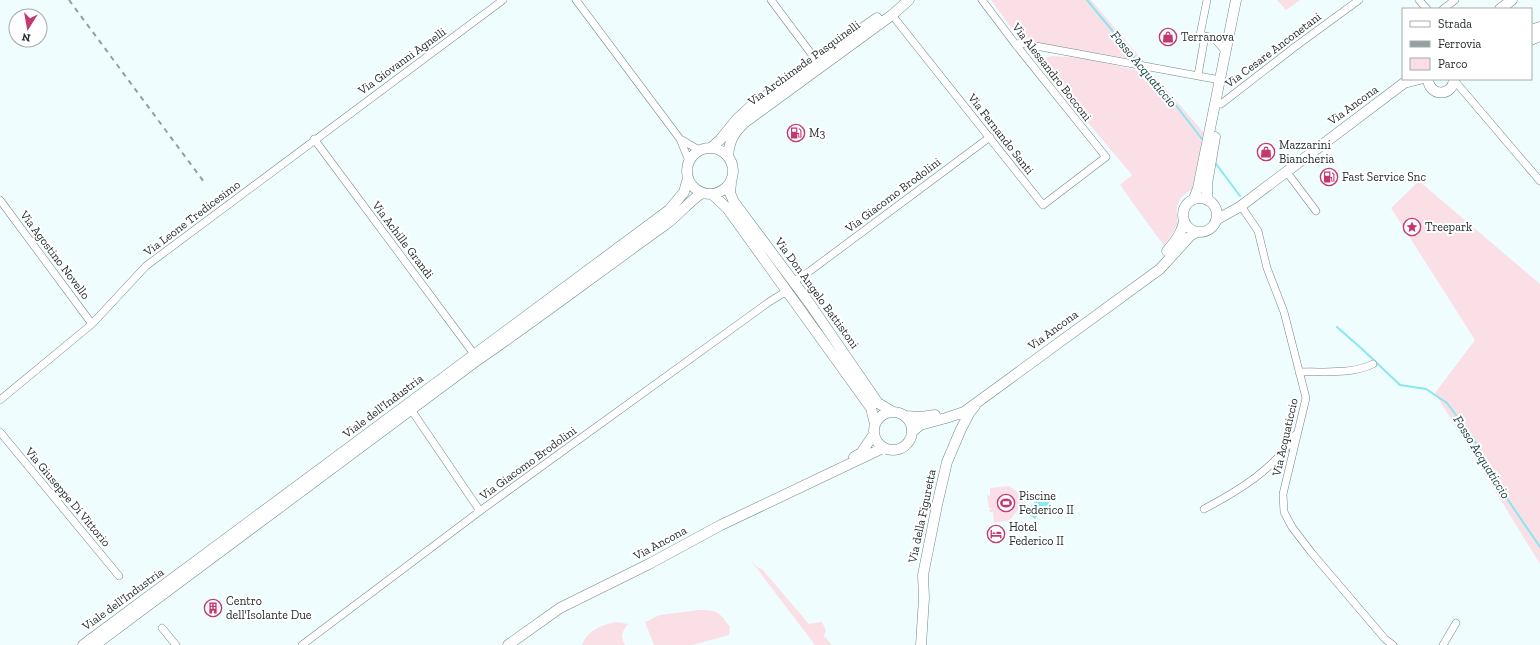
<svg xmlns="http://www.w3.org/2000/svg" width="1540" height="645" font-family="'Zilla Slab',serif">
  <style>
    .green { fill: #fadfe6 }
    .water { fill: #89e7f1 }
    .lines { fill: none; stroke-linecap: round; stroke-linejoin: round }
    .stream { stroke: #89e7f1; stroke-width: 2 }
    .street-casing { stroke: #738789; stroke-width: 8 }
    .secondary-casing { stroke: #738789; stroke-width: 11 }
    .street { stroke: #fff; stroke-width: 7 }
    .secondary { stroke: #fff; stroke-width: 10 }
    .rail { stroke: #949fa0; stroke-width: 2; stroke-dasharray: 5 5; stroke-linecap: butt }
    .labels { text-anchor: middle; dominant-baseline: central; stroke-width: 4; stroke-linejoin: round; paint-order: stroke }
    .poi-label { font-size: 12px; fill: #252d2e; stroke: #fff; text-anchor: start }
    .street-label { font-size: 12px; fill: #252d2e; stroke: #fff }
    .water-label { font-size: 13px; font-style: italic; fill: #0d3b3f; stroke: #fff }
  </style>
  <rect width="100%" height="100%" fill="#f0fdfe"/>
  <path class="green" d="M 991,0 L 1091,0 L 1143,61 L 1020,40 Z
    M 1277,0 L 1300,0 L 1286,10 Z
    M 1052,56 L 1082,58 L 1153,74 L 1204,133 L 1192,189 C 1176,200 1175,205 1178,224 L 1164,246 L 1120,185 L 1132,175 L 1043,69 L 1046,58 Z
    M 1419,181 L 1540,284 L 1540,564 L 1435,393 L 1475,340 L 1391,208 Z
    M 1009,486 L 1027,499 L 1008,522 L 1004,521 L 994,523 L 993,512 L 990,512 L 989,510 L 992,508 L 989,508 L 987,496 L 990,495 L 990,488 Z
    M 749,558 L 757,567 L 762,569 L 809,624 L 822,622 L 826,630 L 824,636 L 832,645 L 815,645 Z
    M 699,610 C 718,610 719,612 730,627 L 729,635 L 692,645 L 654,645 L 645,622 L 660,615 Z
    M 616,622 L 628,624 C 622,631 620,637 625,645 L 582,645 C 588,630 601,625 616,622 Z"/>
  <path class="water" d="M 1040,495 L 1049,502 L 1051,511 L 1048,516 L 1046,514 L 1042,516 L 1039,513 L 1035,519 L 1026,512 Z"/>
  <g class="lines">
    <path class="stream" d="M 1087,0 L 1139,63
      M 1144,69 L 1171,99 L 1202,139
      M 1214,161 L 1240,196
      M 1337,327 L 1362,349 L 1400,385 L 1426,389 L 1447,403 L 1473,438 L 1508,500 L 1540,547"/>
    <defs>
      <path id="street" d="M 576,0 L 680,139 L 689,161
        M 771,0 L 816,60
        M 1207,0 L 1200,35 L 1214,38 L 1225,51
        M 1419,0 L 1427,9
        M 1443,9 L 1455,0
        M 892,15 L 1043,205 L 1106,157 L 1016,45 L 982,0
        M 1016,45 L 1020,43 L 1025,44 L 1220,80
        M 1198,75 L 1205,36
        M 1454,80 L 1540,181
        M 1221,104 L 1296,46 L 1359,0
        M 314,139 L 474,354
        M 682,140 L 699,150
        M 1286,171 L 1316,211
        M 0,200 L 92,324
        M 1241,206 L 1258,231 L 1267,268 L 1284,312 L 1306,398 L 1283,494 L 1284,512 L 1292,527 L 1311,552 L 1385,639 L 1393,645
        M 792,280 L 796,280 L 810,271 L 990,137
        M 1299,372 C 1324,371 1350,375 1373,364
        M 0,400 L 92,324 L 146,266 L 503,0
        M 412,411 L 480,511
        M 0,432 L 119,576
        M 1204,509 C 1238,491 1275,469 1295,435
        M 162,628 L 176,645
        M 302,645 L 480,511 L 769,302 L 782,294 L 788,293
        M 1443,645 L 1456,623"/>
      <path id="secondary" d="M 1500,9 L 1512,0
        M 1531,30 L 1540,27
        M 1531,40 L 1540,36
        M 1428,79 C 1429,97 1453,97 1454,79
        M 712,147 L 720,140 L 737,119 L 750,107 L 877,18
        M687 171a23 23 0 1 1 46 0a23 23 0 1 1-46 0Z
        M 728,155 C 730,140 733,134 744,123 L 892,15 L 909,0
        M 731,183 L 730,193 L 734,202 L 810,304 L 878,403 L 893,412
        M 713,195 L 727,208 L 871,408 L 875,424
        M1183 215a17 17 0 1 1 34 0a17 17 0 1 1-34 0Z
        M 1194,199 L 1198,188 L 1236,0
        M 1207,200 L 1207,184 L 1215,137
        M 1216,220 L 1241,206 L 1404,83 L 1420,79
        M 1167,251 C 1175,242 1183,232 1184,220
        M874 431a19 19 0 1 1 38 0a19 19 0 1 1-38 0Z
        M 905,416 L 921,417 L 935,415
        M 912,432 L 920,425 L 946,418 L 964,412 L 1160,269 L 1191,235 L 1198,232
        M 854,457 L 861,453 L 874,434
        M 83,645 L 669,210 L 684,192 L 688,178
        M 95,645 L 475,362 C 539,318 602,270 665,225 C 679,215 688,202 702,193
        M 508,645 L 560,608 L 649,564 L 721,525 L 883,448
        M 921,645 L 924,598 L 923,575 L 937,505 L 947,462 L 961,429 L 970,412 L 975,406"/>
    </defs>
    <use href="#street" class="street-casing"/>
    <use href="#secondary" class="secondary-casing"/>
    <use href="#street" class="street"/>
    <use href="#secondary" class="secondary"/>
    <path class="rail" d="M 69,0 L 204,182"/>
  </g>
  <defs>
    <symbol id="shop-ring" viewBox="-11 -11 22 22"><circle r="9.5" fill="#fff" stroke="#c33870" stroke-width="1.5"/><path d="M-5-2.5h2.3a2.7 3.5 0 0 1 5.4 0H5L5.5 6h-11ZM-1.5-2.5h3a1.5 2.3 0 0 0-3 0Z" fill="#c33870"/></symbol>
    <symbol id="fuel-ring" viewBox="-11 -11 22 22"><circle r="9.5" fill="#fff" stroke="#c33870" stroke-width="1.5"/><path d="M-5.5-6h7V0h2V4h1.3V-2.5L3-4.5l.8-.8L6-3V5H2.5V1h-1V6h-7ZM-4.2-4.7v3.2H.2V-4.7Z" fill="#c33870"/></symbol>
    <symbol id="sight-ring" viewBox="-11 -11 22 22"><circle r="9.5" fill="#fff" stroke="#c33870" stroke-width="1.5"/><path d="M0-6L1.8-2.2L6-1.7L2.9 1.2L3.7 5.4L0 3.3L-3.7 5.4L-2.9 1.2L-6-1.7L-1.8-2.2Z" fill="#c33870"/></symbol>
    <symbol id="stadium-ring" viewBox="-11 -11 22 22"><circle r="9.5" fill="#fff" stroke="#c33870" stroke-width="1.5"/><path d="M0-5a6.5 5 0 1 0 0 10a6.5 5 0 1 0 0-10ZM-3.5-1.8h7v3.6h-7Z" fill="#c33870"/></symbol>
    <symbol id="hotel-ring" viewBox="-11 -11 22 22"><circle r="9.5" fill="#fff" stroke="#c33870" stroke-width="1.5"/><path d="M-6-4.5h1.5V1H6V5H4.5V3h-9V5H-6ZM-4 0a1.8 1.8 0 1 1 3.6 0ZM.5 0V-2.5h3Q6-2.5 6 0Z" fill="#c33870"/></symbol>
    <symbol id="building-ring" viewBox="-11 -11 22 22"><circle r="9.5" fill="#fff" stroke="#c33870" stroke-width="1.5"/><path d="M-4-6H4V6H1V3H-1V6H-4ZM-2.5-4.3h1.7v1.8h-1.7ZM.8-4.3h1.7v1.8H.8ZM-2.5-1h1.7V.8h-1.7ZM.8-1h1.7V.8H.8Z" fill="#c33870"/></symbol>
  </defs>
  <g fill-rule="evenodd">
    <use href="#shop-ring" x="1158" y="27" width="20" height="20"/>
    <use href="#fuel-ring" x="786" y="123" width="20" height="20"/>
    <use href="#shop-ring" x="1256" y="142" width="20" height="20"/>
    <use href="#fuel-ring" x="1319" y="167" width="20" height="20"/>
    <use href="#sight-ring" x="1402" y="217" width="20" height="20"/>
    <use href="#stadium-ring" x="996" y="493" width="20" height="20"/>
    <use href="#hotel-ring" x="986" y="524" width="20" height="20"/>
    <use href="#building-ring" x="203" y="598" width="20" height="20"/>
  </g>
  <g class="labels">
    <g class="poi-label">
      <text x="1181" y="37">Terranova</text>
      <text x="809" y="133">M3</text>
      <text x="1279" y="145">Mazzarini<tspan x="1279" dy="14">Biancheria</tspan></text>
      <text x="1342" y="177">Fast Service Snc</text>
      <text x="1425" y="227">Treepark</text>
      <text x="1019" y="496">Piscine<tspan x="1019" dy="14">Federico II</tspan></text>
      <text x="1009" y="527">Hotel<tspan x="1009" dy="14">Federico II</tspan></text>
      <text x="226" y="601">Centro<tspan x="226" dy="14">dell'Isolante Due</tspan></text>
    </g>
    <g class="street-label">
      <text transform="translate(1273 50) rotate(-37)">Via Cesare Anconetani</text>
      <text transform="translate(402 61) rotate(-36)">Via Giovanni Agnelli</text>
      <text transform="translate(804 63) rotate(-36)">Via Archimede Pasquinelli</text>
      <text transform="translate(1052 72) rotate(52)">Via Alessandro Bocconi</text>
      <text transform="translate(1353 105) rotate(-36)">Via Ancona</text>
      <text transform="translate(1001 134) rotate(52)">Via Fernando Santi</text>
      <text transform="translate(893 195) rotate(-37)">Via Giacomo Brodolini</text>
      <text transform="translate(192 218) rotate(-37)">Via Leone Tredicesimo</text>
      <text transform="translate(403 240) rotate(53)">Via Achille Grandi</text>
      <text transform="translate(55 255) rotate(53)">Via Agostino Novello</text>
      <text transform="translate(817 293) rotate(54)">Via Don Angelo Battistoni</text>
      <text transform="translate(1053 330) rotate(-36)">Via Ancona</text>
      <text transform="translate(383 406) rotate(-37)">Viale dell'Industria</text>
      <text transform="translate(1285 437) rotate(-77)">Via Acquaticcio</text>
      <text transform="translate(528 463) rotate(-36)">Via Giacomo Brodolini</text>
      <text transform="translate(68 497) rotate(50)">Via Giuseppe Di Vittorio</text>
      <text transform="translate(922 516) rotate(-78)">Via della Figuretta</text>
      <text transform="translate(660 543) rotate(-28)">Via Ancona</text>
      <text transform="translate(123 599) rotate(-36)">Viale dell'Industria</text>
    </g>
    <g class="water-label">
      <text transform="translate(1144 69) rotate(50)">Fosso Acquaticcio</text>
      <text transform="translate(1482 457) rotate(58)">Fosso Acquaticcio</text>
    </g>
  </g>
  <rect x="1402" y="8" width="130" height="72" fill="#ffffff" stroke="#a8abab"/>
  <rect x="1410" y="21" width="20" height="6" fill="#ffffff" stroke="#a8abab"/>
  <text x="1438" y="28" font-size="12" fill="#252d2e">Strada</text>
  <rect x="1410" y="41" width="20" height="6" fill="#949fa0" stroke="#a8abab"/>
  <text x="1438" y="48" font-size="12" fill="#252d2e">Ferrovia</text>
  <rect x="1410" y="58" width="20" height="12" fill="#fadfe6" stroke="#a8abab"/>
  <text x="1438" y="68" font-size="12" fill="#252d2e">Parco</text>
  <g transform="translate(28 28) rotate(191)"><circle r="19" fill="#ffffff" stroke="#a8abab"/>
  <path d="M0-3L7 15L0 10L-7 15Z" fill="#c33870"/>
  <text y="-6" font-size="11" font-weight="bold" text-anchor="middle" fill="#252d2e">N</text>
  </g>
</svg>
